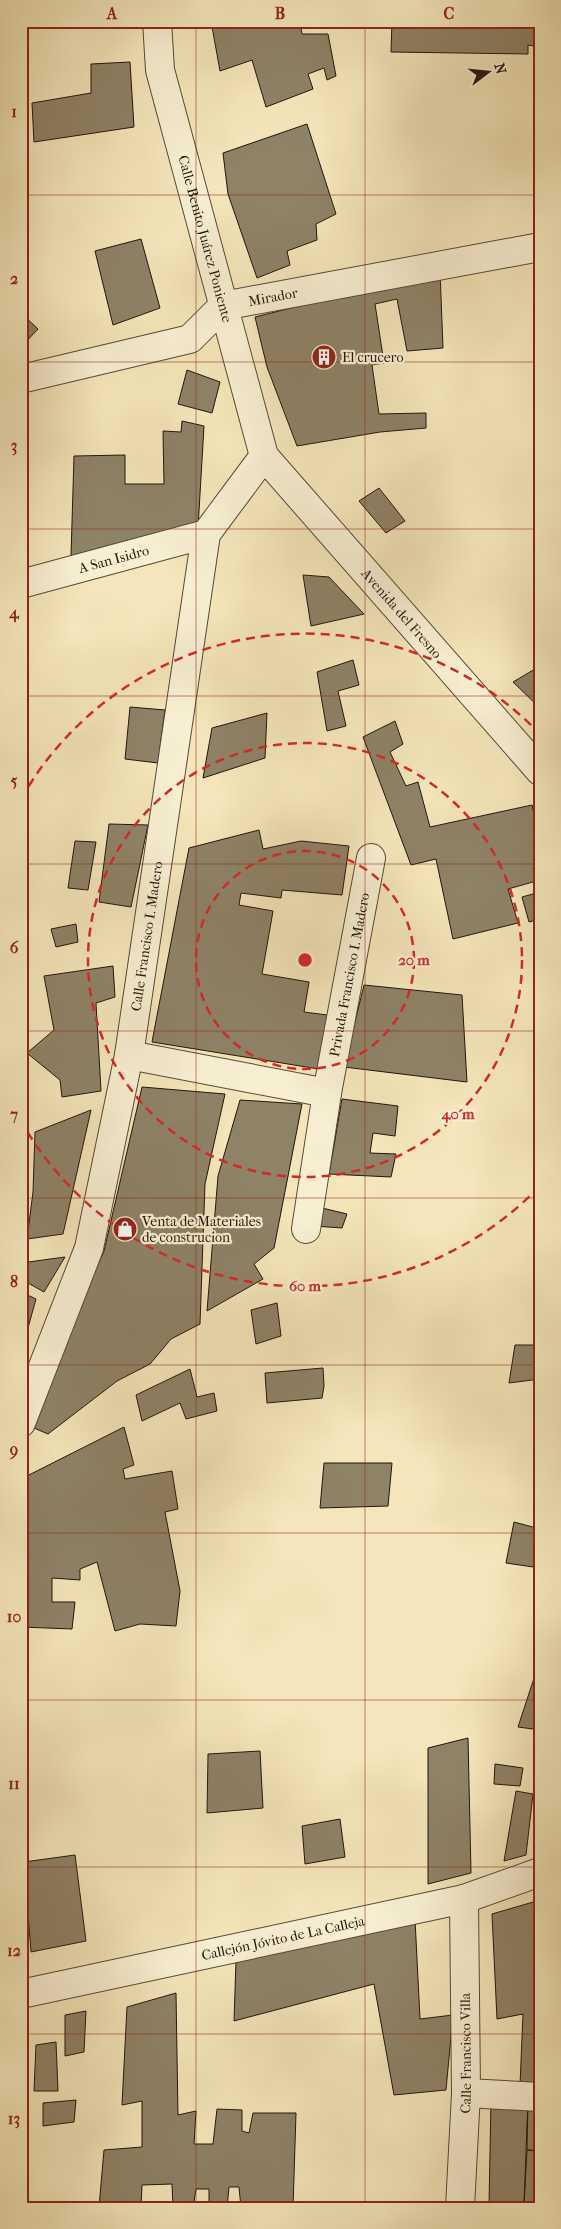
<svg xmlns="http://www.w3.org/2000/svg" width="561" height="2229" font-family="'IM FELL French Canon',serif">
  <style>
    .building { fill: #8e8267; stroke: #1f160d }
    .lines { fill: none; stroke-linecap: round; stroke-linejoin: round }
    .minor-casing { stroke: #544a38; stroke-width: 30 }
    .minor { stroke: #f8efd2; stroke-width: 28 }
    .grid { fill: none; stroke: #8f2418; stroke-width: 1; stroke-opacity: 0.55 }
    .ring { fill: none; stroke: #d62828; stroke-width: 2.5; stroke-dasharray: 9 6 }
    .labels { text-anchor: middle; dominant-baseline: central; stroke-width: 4.5; stroke-linejoin: round; paint-order: stroke }
    .street-label { font-size: 14px; fill: #1f160d; stroke: #f8efd2 }
    .poi-label { font-size: 14px; fill: #1f160d; stroke: #f8efd2; text-anchor: start }
    .centre { fill: #d62828; stroke: #f8efd2; stroke-width: 2.5 }
    .ring-label { font-size: 15px; text-anchor: middle; font-weight: bold; fill: #d62828; stroke: #f8efd2; stroke-width: 4.5; stroke-linejoin: round; paint-order: stroke }
    .neatline { fill: none; stroke: #8f2418; stroke-width: 2 }
    .grid-label { font-size: 16px; text-anchor: middle; font-weight: bold; fill: #8f2418 }
  </style>
  <rect width="100%" height="100%" fill="#f4e6ba"/>
  <filter id="stains"><feTurbulence type="fractalNoise" baseFrequency=".004" numOctaves="4"/><feColorMatrix values="0 0 0 0 .2 0 0 0 0 .09 0 0 0 0 .02 0 0 0 .5 -.17"/></filter>
  <radialGradient id="worn" r=".72"><stop offset=".6" stop-color="#630" stop-opacity="0"/><stop offset="1" stop-color="#630" stop-opacity=".3"/></radialGradient>
  <path class="building" d="M 211,21 L 300,21 L 302,34 L 328,34 L 336,76 L 327,80 L 324,68 L 308,74 L 313,89 L 266,107 L 252,60 L 220,71 Z
    M 392,21 L 540,21 L 540,47 L 528,45 L 528,54 L 391,52 Z
    M 130,62 L 134,127 L 34,142 L 32,103 L 91,93 L 91,64 Z
    M 307,124 L 336,214 L 316,224 L 317,240 L 287,251 L 290,265 L 257,278 L 228,194 L 223,153 Z
    M 141,239 L 160,308 L 113,325 L 95,251 Z
    M 440,271 L 443,348 L 407,351 L 397,299 L 375,304 L 384,363 L 372,365 L 379,414 L 426,413 L 426,428 L 380,432 L 297,446 L 267,367 L 255,317 Z
    M 21,313 L 38,329 L 21,347 Z
    M 187,370 L 220,382 L 212,413 L 178,404 Z
    M 182,421 L 204,426 L 198,528 L 71,556 L 74,456 L 125,455 L 125,484 L 164,484 L 163,431 L 181,432 Z
    M 379,488 L 405,521 L 386,533 L 359,501 Z
    M 303,575 L 329,577 L 364,614 L 311,626 Z
    M 353,660 L 359,685 L 338,691 L 346,726 L 327,731 L 317,672 Z
    M 540,666 L 540,708 L 513,682 Z
    M 130,707 L 165,710 L 158,763 L 125,759 Z
    M 267,713 L 265,758 L 203,778 L 212,728 Z
    M 395,721 L 403,744 L 390,752 L 406,786 L 418,782 L 430,827 L 532,805 L 540,839 L 540,880 L 508,889 L 518,923 L 453,939 L 436,859 L 411,865 L 363,737 Z
    M 109,824 L 148,825 L 131,907 L 99,902 Z
    M 259,830 L 263,849 L 301,841 L 349,846 L 342,895 L 282,890 L 281,898 L 241,893 L 239,905 L 273,911 L 262,974 L 309,982 L 304,1012 L 335,1016 L 325,1070 L 152,1042 L 189,848 Z
    M 75,841 L 96,842 L 88,890 L 68,888 Z
    M 540,892 L 540,919 L 529,922 L 522,897 Z
    M 76,924 L 78,942 L 56,947 L 51,929 Z
    M 113,966 L 115,997 L 96,1003 L 101,1091 L 62,1097 L 60,1080 L 27,1053 L 54,1030 L 44,976 Z
    M 364,985 L 462,995 L 467,1082 L 344,1067 Z
    M 142,1087 L 225,1094 L 205,1184 L 200,1324 L 171,1339 L 150,1364 L 117,1381 L 48,1434 L 27,1425 L 104,1251 Z
    M 342,1099 L 398,1106 L 395,1136 L 373,1133 L 370,1153 L 396,1154 L 391,1177 L 329,1174 Z
    M 240,1100 L 302,1104 L 274,1248 L 254,1264 L 263,1279 L 207,1311 L 218,1176 Z
    M 91,1110 L 63,1234 L 27,1239 L 33,1192 L 35,1132 Z
    M 318,1207 L 347,1214 L 342,1228 L 314,1226 Z
    M 537,1236 L 540,1236 L 540,1264 L 535,1264 Z
    M 65,1257 L 44,1292 L 21,1279 L 21,1263 Z
    M 21,1292 L 36,1299 L 26,1335 L 21,1334 Z
    M 277,1303 L 281,1336 L 256,1344 L 251,1310 Z
    M 515,1345 L 540,1345 L 540,1379 L 509,1383 Z
    M 323,1368 L 324,1386 L 322,1398 L 267,1403 L 265,1373 Z
    M 190,1369 L 197,1397 L 214,1393 L 217,1411 L 186,1419 L 180,1403 L 142,1421 L 136,1395 Z
    M 124,1427 L 134,1465 L 123,1469 L 125,1479 L 172,1471 L 178,1509 L 165,1512 L 180,1591 L 176,1626 L 140,1624 L 115,1631 L 97,1562 L 80,1569 L 80,1580 L 52,1578 L 52,1602 L 75,1602 L 72,1629 L 21,1627 L 21,1479 Z
    M 324,1463 L 392,1463 L 388,1506 L 320,1508 Z
    M 514,1522 L 540,1529 L 540,1568 L 506,1563 Z
    M 540,1660 L 540,1730 L 518,1727 Z
    M 468,1738 L 471,1873 L 428,1884 L 428,1748 Z
    M 260,1751 L 263,1808 L 207,1813 L 208,1754 Z
    M 495,1764 L 523,1768 L 520,1786 L 494,1784 Z
    M 516,1791 L 533,1794 L 526,1855 L 504,1861 Z
    M 340,1819 L 345,1857 L 305,1864 L 302,1826 Z
    M 75,1855 L 86,1941 L 31,1952 L 24,1862 Z
    M 540,1900 L 540,2084 L 520,2085 L 523,2014 L 497,2019 L 492,1914 Z
    M 415,1919 L 420,2019 L 453,2015 L 446,2090 L 394,2095 L 374,1984 L 234,2021 L 236,1961 Z
    M 176,1993 L 178,2115 L 196,2111 L 194,2144 L 213,2144 L 217,2109 L 242,2110 L 242,2131 L 249,2133 L 253,2113 L 296,2113 L 293,2208 L 241,2208 L 239,2187 L 229,2187 L 227,2208 L 209,2208 L 209,2189 L 196,2189 L 193,2208 L 173,2208 L 172,2184 L 142,2185 L 141,2208 L 99,2207 L 104,2150 L 142,2147 L 142,2101 L 122,2105 L 127,2007 Z
    M 86,2011 L 84,2052 L 65,2056 L 65,2015 Z
    M 56,2042 L 58,2091 L 34,2091 L 36,2045 Z
    M 491,2099 L 528,2100 L 524,2205 L 489,2205 Z
    M 76,2100 L 74,2122 L 43,2126 L 43,2103 Z
    M 528,2100 L 540,2101 L 540,2151 L 527,2150 Z
    M 21,2115 L 25,2115 L 21,2173 Z
    M 527,2150 L 540,2151 L 540,2205 L 524,2205 Z"/>
  <g class="lines">
    <defs>
      <g id="minor">
        <path id="s1" d="M 157,21 L 160,70 L 264,456 L 540,771"/>
        <path id="s2" d="M 21,379 L 190,339 L 223,306 L 540,247"/>
        <path id="s3" d="M 21,584 L 206,534"/>
        <path d="M 129,1055 L 327,1093"/>
        <path id="s4" d="M 306,1229 L 327,1093 L 371,858"/>
        <path id="s5" d="M 21,1423 L 89,1248 L 129,1055 L 206,534 L 264,456"/>
        <path id="s6" d="M 21,1994 L 464,1899 L 540,1872"/>
        <path d="M 466,2093 L 540,2097"/>
        <path id="s7" d="M 460,2208 L 466,2093 L 464,1899"/>
      </g>
    </defs>
    <use href="#minor" class="minor-casing"/>
    <use href="#minor" class="minor"/>
  </g>
  <path class="grid" d="M 196,21 L 196,2208M 365,21 L 365,2208M 21,195 L 540,195M 21,362 L 540,362M 21,529 L 540,529M 21,696 L 540,696M 21,864 L 540,864M 21,1031 L 540,1031M 21,1198 L 540,1198M 21,1365 L 540,1365M 21,1533 L 540,1533M 21,1700 L 540,1700M 21,1867 L 540,1867M 21,2034 L 540,2034"/>
  <g class="ring">
    <circle cx="305" cy="960" r="109"/>
    <circle cx="305" cy="960" r="217"/>
    <path d="M540 1186A326 326 0 0 1 21 1121M21 799A326 326 0 0 1 540 734"/>
  </g>
  <defs>
    <symbol id="building-disc" viewBox="-11 -11 22 22"><circle r="9.5" fill="#8f2418" stroke="#f8efd2"/><path d="M-4-6H4V6H1V3H-1V6H-4ZM-2.5-4.3h1.7v1.8h-1.7ZM.8-4.3h1.7v1.8H.8ZM-2.5-1h1.7V.8h-1.7ZM.8-1h1.7V.8H.8Z" fill="#fff"/></symbol>
    <symbol id="shop-disc" viewBox="-11 -11 22 22"><circle r="9.5" fill="#8f2418" stroke="#f8efd2"/><path d="M-5-2.5h2.3a2.7 3.5 0 0 1 5.4 0H5L5.5 6h-11ZM-1.5-2.5h3a1.5 2.3 0 0 0-3 0Z" fill="#fff"/></symbol>
  </defs>
  <g fill-rule="evenodd">
    <use href="#building-disc" x="310" y="343" width="28" height="28"/>
    <use href="#shop-disc" x="111" y="1215" width="28" height="28"/>
  </g>
  <g class="labels">
    <g class="street-label">
      <text stroke="none"><textPath href="#s1" startOffset="224">Calle Benito Juárez Poniente</textPath></text>
      <text stroke="none"><textPath href="#s2" startOffset="271">Mirador</textPath></text>
      <text stroke="none"><textPath href="#s3" startOffset="96">A San Isidro</textPath></text>
      <text stroke="none"><textPath href="#s1" startOffset="658">Avenida del Fresno</textPath></text>
      <text stroke="none"><textPath href="#s5" startOffset="505">Calle Francisco I. Madero</textPath></text>
      <text stroke="none"><textPath href="#s4" startOffset="258">Privada Francisco I. Madero</textPath></text>
      <text stroke="none"><textPath href="#s6" startOffset="268">Callejón Jóvito de La Calleja</textPath></text>
      <text stroke="none"><textPath href="#s7" startOffset="155">Calle Francisco Villa</textPath></text>
    </g>
    <g class="poi-label">
      <text x="342" y="357">El crucero</text>
      <text x="142" y="1221">Venta de Materiales<tspan x="142" dy="16">de construcion</tspan></text>
    </g>
  </g>
  <circle cx="305" cy="960" r="8" class="centre"/>
  <g class="ring-label">
    <text x="414" y="965">20 m</text>
    <text x="458" y="1119">40 m</text>
    <text x="305" y="1291">60 m</text>
  </g>
  <rect width="561" height="2229" fill="none" stroke="#f4e6ba" stroke-width="55"/>
  <g transform="translate(488 72) rotate(74)" stroke="#f8efd2" stroke-width="4" paint-order="stroke">
  <path d="M0-4L9 19L0 12L-9 19Z" fill="#1f160d"/>
  <text y="-8" font-size="14" font-weight="bold" text-anchor="middle" fill="#1f160d">N</text>
  </g>
  <rect x="28" y="28" width="506" height="2174" class="neatline"/>
  <g class="grid-label">
    <text x="112" y="19">A</text>
    <text x="280" y="19">B</text>
    <text x="449" y="19">C</text>
    <text x="14" y="117">1</text>
    <text x="14" y="284">2</text>
    <text x="14" y="451">3</text>
    <text x="14" y="618">4</text>
    <text x="14" y="786">5</text>
    <text x="14" y="953">6</text>
    <text x="14" y="1120">7</text>
    <text x="14" y="1287">8</text>
    <text x="14" y="1455">9</text>
    <text x="14" y="1622">10</text>
    <text x="14" y="1789">11</text>
    <text x="14" y="1956">12</text>
    <text x="14" y="2124">13</text>
  </g>
  <rect width="100%" height="100%" filter="url(#stains)"/>
  <rect width="100%" height="100%" fill="url(#worn)"/>
</svg>
